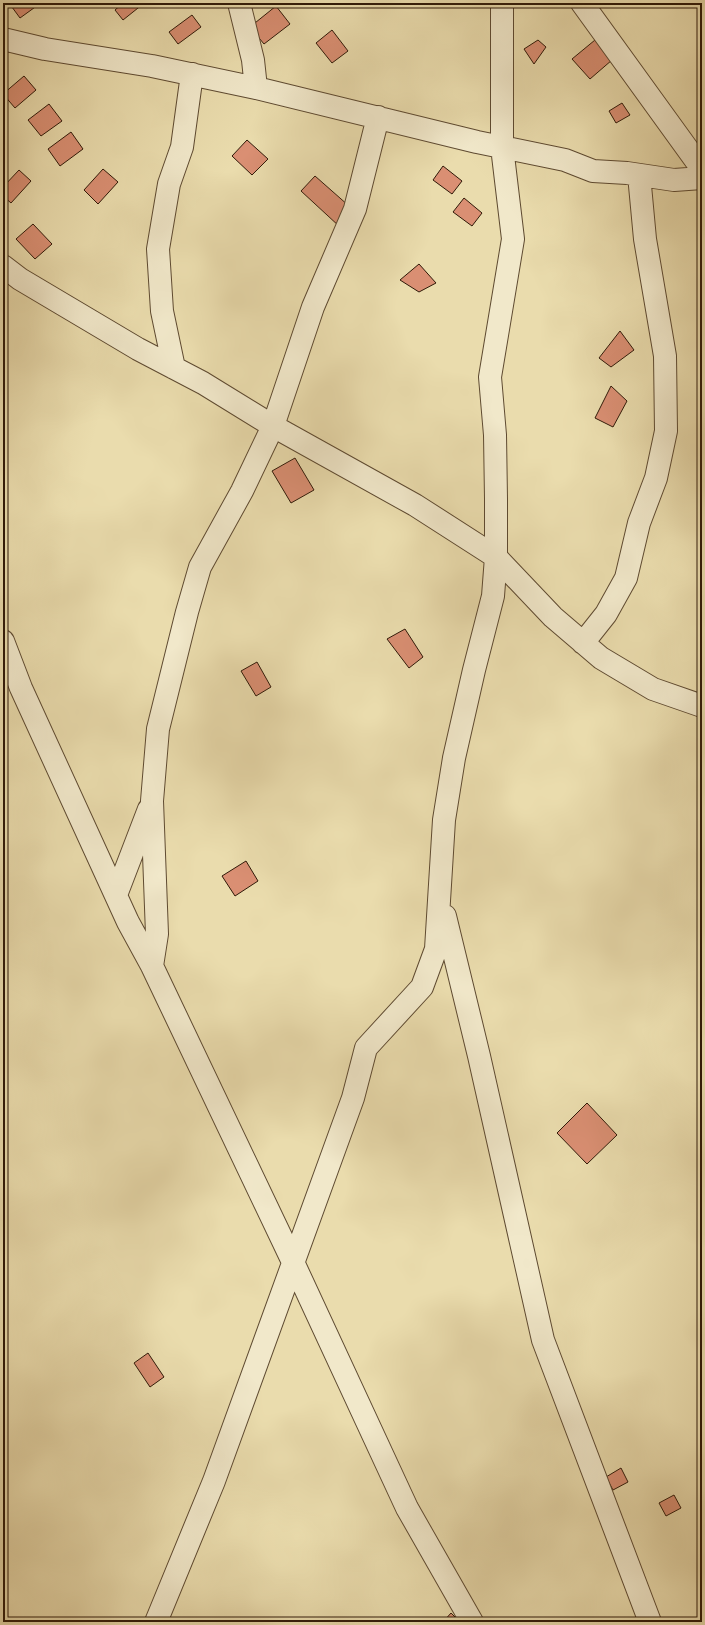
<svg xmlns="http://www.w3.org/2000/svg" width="705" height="1625" font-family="Alegreya,serif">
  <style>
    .building { fill: #da8f73; stroke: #2f1908 }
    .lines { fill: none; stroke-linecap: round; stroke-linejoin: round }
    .minor-casing { stroke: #5e4a31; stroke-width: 24 }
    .minor { stroke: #f1e8ca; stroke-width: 22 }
  </style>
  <rect width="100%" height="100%" fill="#eadcad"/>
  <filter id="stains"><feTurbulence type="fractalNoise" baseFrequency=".005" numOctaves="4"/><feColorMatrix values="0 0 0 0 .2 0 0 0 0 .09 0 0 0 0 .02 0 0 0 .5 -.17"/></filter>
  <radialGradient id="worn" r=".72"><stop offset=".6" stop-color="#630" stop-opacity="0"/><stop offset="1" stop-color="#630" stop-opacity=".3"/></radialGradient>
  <path class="building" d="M 9,3 L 37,3 L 38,5 L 20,18 Z
    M 123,3 L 142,3 L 143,4 L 123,20 L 115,10 Z
    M 276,6 L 290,24 L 264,44 L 250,27 Z
    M 192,15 L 201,27 L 178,44 L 169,32 Z
    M 332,30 L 348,51 L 332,63 L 316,43 Z
    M 538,40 L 546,47 L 534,64 L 524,49 Z
    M 595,40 L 612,60 L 590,79 L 572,59 Z
    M 24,76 L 36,90 L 15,108 L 3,94 Z
    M 622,103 L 630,115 L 616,123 L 609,111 Z
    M 49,104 L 62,121 L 41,136 L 28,120 Z
    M 71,132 L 83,149 L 60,166 L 48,149 Z
    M 247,140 L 268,159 L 252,175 L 232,156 Z
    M 443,166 L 462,181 L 452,194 L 433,180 Z
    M 103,169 L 118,182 L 98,204 L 84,190 Z
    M 19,170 L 31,181 L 11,203 L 3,196 L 3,187 Z
    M 315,176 L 349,206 L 340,227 L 301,191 Z
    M 464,198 L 482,213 L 472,226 L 453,212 Z
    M 33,224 L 52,244 L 35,259 L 16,239 Z
    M 419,264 L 436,283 L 419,292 L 400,280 Z
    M 620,331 L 634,350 L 611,367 L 599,358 Z
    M 611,386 L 627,401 L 613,427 L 595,418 Z
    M 295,458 L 314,490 L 291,503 L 272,471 Z
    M 405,629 L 423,657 L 409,668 L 387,639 Z
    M 257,662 L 271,687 L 256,696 L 241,671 Z
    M 246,861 L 258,881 L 235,896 L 222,876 Z
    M 587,1103 L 617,1135 L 587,1164 L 557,1133 Z
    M 148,1353 L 164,1377 L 150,1387 L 134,1363 Z
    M 621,1468 L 628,1482 L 613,1490 L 606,1477 Z
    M 674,1495 L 681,1508 L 666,1516 L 659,1503 Z
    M 451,1613 L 460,1622 L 443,1622 Z"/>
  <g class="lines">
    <defs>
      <path id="minor" d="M 239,3 L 253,60 L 256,88
        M 582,3 L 702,169
        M 3,39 L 45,49 L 152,66 L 256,88 L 477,142 L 565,160 L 593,171 L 627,173 L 674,180 L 702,178
        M 3,266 L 20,279 L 138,349 L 203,383 L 273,426 L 415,505 L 496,557 L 553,617 L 601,658 L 653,689 L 702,706
        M 174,368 L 162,311 L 158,249 L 169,184 L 182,147 L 192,74
        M 3,641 L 21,688 L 128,922 L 152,966 L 293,1262 L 407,1508 L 472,1622
        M 583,643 L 606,614 L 626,578 L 639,523 L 656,478 L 666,431 L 665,356 L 645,239 L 639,175
        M 116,895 L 149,809
        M 445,916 L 479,1056 L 543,1340 L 650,1622
        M 152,966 L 157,934 L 152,801 L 158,729 L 187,612 L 200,567 L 242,491 L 273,426 L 313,307 L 355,209 L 378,117
        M 156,1622 L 214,1481 L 353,1098 L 366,1048 L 422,987 L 436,949 L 444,820 L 454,758 L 474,670 L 493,596 L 496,557 L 496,499 L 495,435 L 490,377 L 513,239 L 502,147 L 502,3"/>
    </defs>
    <use href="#minor" class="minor-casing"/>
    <use href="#minor" class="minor"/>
  </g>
  <rect width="705" height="1625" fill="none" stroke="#eadcad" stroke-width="16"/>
  <rect x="4" y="4" width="697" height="1617" fill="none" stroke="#2f1908" stroke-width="2"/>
  <rect x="8" y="8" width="689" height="1609" fill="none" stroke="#2f1908"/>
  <rect width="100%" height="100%" filter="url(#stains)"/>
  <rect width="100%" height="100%" fill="url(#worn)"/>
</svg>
